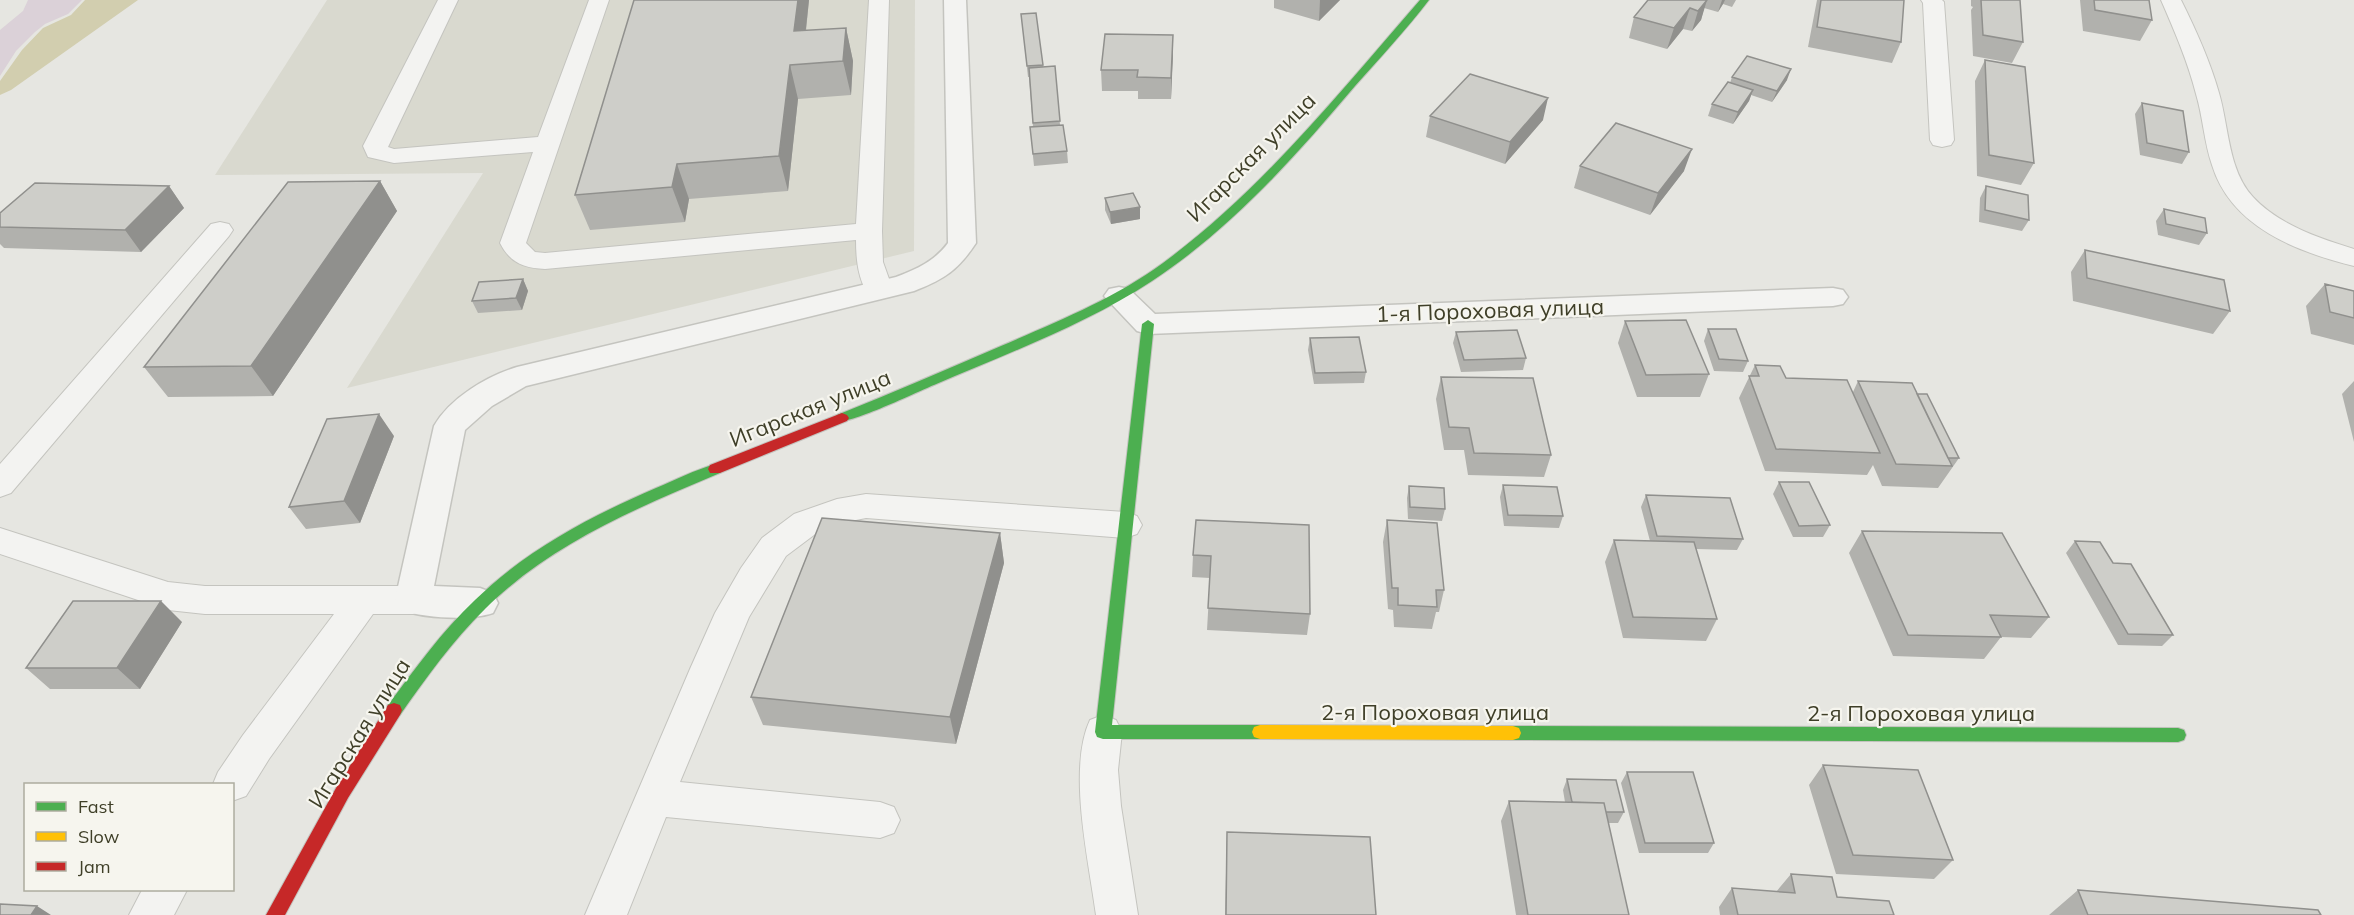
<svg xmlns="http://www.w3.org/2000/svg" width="2354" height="915" font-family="Mulish,sans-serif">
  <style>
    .built { fill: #d9d9cf }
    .green { fill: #dbd1d8 }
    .water { fill: #d2ceaf }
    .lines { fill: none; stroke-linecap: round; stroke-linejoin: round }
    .lane-casing { stroke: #c4c4bf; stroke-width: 2 }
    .street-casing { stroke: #c4c4bf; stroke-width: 3 }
    .fast-casing { stroke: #c4c4bf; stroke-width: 2 }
    .slow-casing { stroke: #c4c4bf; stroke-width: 2 }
    .jam-casing { stroke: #c4c4bf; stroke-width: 2 }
    .lane { fill: #f3f3f1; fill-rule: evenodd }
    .street { fill: #f3f3f1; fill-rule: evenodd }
    .fast { fill: #4caf50; fill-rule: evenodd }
    .slow { fill: #ffc107; fill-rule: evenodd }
    .jam { fill: #c62828; fill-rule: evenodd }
    .wall { fill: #b1b1ad }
    .shaded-wall { fill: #90908d }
    .building { fill: #cecec9; stroke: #90908d; stroke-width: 1.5 }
    .labels { text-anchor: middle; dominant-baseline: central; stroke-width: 4.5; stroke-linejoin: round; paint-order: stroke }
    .street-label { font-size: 22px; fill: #3f3f28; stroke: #f6f5ee }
  </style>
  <rect width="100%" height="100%" fill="#e6e6e1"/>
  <path class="built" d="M 327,0 L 915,0 L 914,251 L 347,388 L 483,173 L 215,175 Z"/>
  <path class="green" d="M 28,0 L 82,0 L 68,14 L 45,24 L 35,32 L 16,51 L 0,76 L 0,30 L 23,11 Z"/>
  <path class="water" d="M 85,0 L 138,0 L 11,90 L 0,95 L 0,81 L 22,50 L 43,28 L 71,15 Z"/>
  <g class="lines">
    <defs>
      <path id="lane" d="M 438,0 L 458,0 L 388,147 L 394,149 L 538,137 L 589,0 L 609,0 L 526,243 L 535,252 L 545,253 L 856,224 L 869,0 L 889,0 L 882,231 L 883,262 L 893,290 L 889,296 L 879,299 L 869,296 C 858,279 856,260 856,240 L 545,269 C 524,268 510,263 500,243 L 533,152 L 394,163 L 368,157 L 363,146 Z
        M 1921,0 L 1942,0 L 1944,2 L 1954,140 L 1951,145 L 1942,147 L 1933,145 L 1930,140 L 1923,3 Z
        M 2161,0 L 2181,0 C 2196,30 2210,61 2219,93 C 2229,127 2228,170 2253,197 C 2279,225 2319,238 2354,249 L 2354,266 C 2297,252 2231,227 2212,165 C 2204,142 2203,117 2196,94 C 2188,62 2174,30 2161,0 Z
        M 220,222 L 229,224 L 233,230 L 229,236 L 11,493 L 0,497 L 0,464 L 211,224 Z
        M 866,494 L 1125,512 L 1137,516 L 1142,525 L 1137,534 L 1125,538 L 866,518 L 841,523 L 818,532 L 786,556 L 749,617 L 680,782 L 880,802 L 894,807 L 900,820 L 894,833 L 880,838 L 666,817 L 627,915 L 585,915 L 690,669 L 715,613 L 741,568 L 762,538 L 794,514 L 837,499 Z
        M 0,528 L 168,582 L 205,586 L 413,586 L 425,590 L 430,600 L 425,610 L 413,614 L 373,614 L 269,759 L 246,796 L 232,801 L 232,784 L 213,784 L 218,772 L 243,735 L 334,614 L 205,614 L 168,610 L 0,554 Z
        M 1103,715 L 1116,720 L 1122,732 L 1118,770 L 1121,806 L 1138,915 L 1096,915 C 1089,862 1067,769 1090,720 Z
        M 142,890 L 187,890 L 174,915 L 129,915 Z"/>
      <path id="street" d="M 944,0 L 966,0 L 976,243 C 958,270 945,279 914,291 L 526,386 L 492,406 L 465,430 L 434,586 L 480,588 L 493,593 L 498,603 L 493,613 C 470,621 424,618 400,610 L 395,600 L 434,426 C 450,398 487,376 517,367 L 896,277 C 917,269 935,261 948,243 Z
        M 1119,287 L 1129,289 L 1155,314 L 1833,288 L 1843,290 L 1848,297 L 1843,304 L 1833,306 L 1148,334 L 1137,331 L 1104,296 L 1109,289 Z"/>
      <path id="fast" d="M 1420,0 L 1429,0 C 1406,30 1380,58 1355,86 C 1295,157 1231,229 1152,281 C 1085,325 1008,353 934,385 C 919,391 849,425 837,421 L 835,418 L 837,415 C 892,393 947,369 1001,346 C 1056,322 1114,299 1163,263 C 1262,190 1340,92 1420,0 Z
        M 1148,320 L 1154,324 L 1112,725 L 1260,725 L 1266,727 L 1268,732 L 1266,737 L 1260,739 L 1103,739 L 1097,737 L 1095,732 L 1142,324 Z
        M 715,464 L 720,465 L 722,469 L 720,473 C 637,508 550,544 485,609 C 453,640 426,678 400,715 L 394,717 L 388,715 L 386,710 L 388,705 C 415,669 442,631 475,600 C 526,550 591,516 656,488 C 675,480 695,470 715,464 Z
        M 1513,726 L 2178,728 L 2184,730 L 2186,735 L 2184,740 L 2178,742 L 1513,740 L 1507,738 L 1505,733 L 1507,728 Z"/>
      <path id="slow" d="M 1260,725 L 1513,726 L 1519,728 L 1521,733 L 1519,738 L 1513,740 L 1260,739 L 1254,737 L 1252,732 L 1254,727 Z"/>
      <path id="jam" d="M 842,413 L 847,415 L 849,418 L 847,421 L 720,473 L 710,473 L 708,469 L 710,465 Z
        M 394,703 L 400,705 L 402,710 L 400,715 L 348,798 L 285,915 L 266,915 L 336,788 L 388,705 Z"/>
    </defs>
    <use href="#lane" class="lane-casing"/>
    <use href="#street" class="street-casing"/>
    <use href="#fast" class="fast-casing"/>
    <use href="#slow" class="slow-casing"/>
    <use href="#jam" class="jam-casing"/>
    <use href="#lane" class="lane"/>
    <use href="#street" class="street"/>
    <use href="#fast" class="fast"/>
    <use href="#slow" class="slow"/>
    <use href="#jam" class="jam"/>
  </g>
  <path class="wall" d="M 809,0 L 806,31 L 846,28 L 853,61 L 851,95 L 798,99 L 788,191 L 689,199 L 685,222 L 590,230 L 575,195 Z
    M 1274,0 L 1340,0 L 1319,21 L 1274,8 Z
    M 1648,0 L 1736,0 L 1732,7 L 1723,4 L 1718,12 L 1704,8 L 1701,20 L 1692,31 L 1683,29 L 1667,49 L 1629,38 L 1634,17 Z
    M 1817,0 L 1904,0 L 1901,42 L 1892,63 L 1808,47 Z
    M 1971,0 L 2020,0 L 2023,42 L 2012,63 L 1973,56 L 1971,10 L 1973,7 L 1971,6 Z
    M 2080,0 L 2149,0 L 2152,20 L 2140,41 L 2083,31 Z
    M 1036,13 L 1043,67 L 1055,66 L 1060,125 L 1067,151 L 1068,163 L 1034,166 L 1030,127 L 1033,127 L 1029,77 L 1028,77 L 1021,14 Z
    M 1173,35 L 1171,99 L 1138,99 L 1138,91 L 1102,91 L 1101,70 Z
    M 1985,60 L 2034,163 L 2021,185 L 1977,176 L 1975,81 Z
    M 1732,77 L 1787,80 L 1772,102 L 1751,95 L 1749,101 L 1733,124 L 1708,116 L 1712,104 L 1730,83 Z
    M 2142,103 L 2189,152 L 2182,164 L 2140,155 L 2135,114 Z
    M 1430,116 L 1543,120 L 1505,164 L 1426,137 Z
    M 1580,166 L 1684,171 L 1650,215 L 1574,188 Z
    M 380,181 L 397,211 L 273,396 L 168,397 L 144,367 Z
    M 169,186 L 184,208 L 141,252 L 4,248 L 0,244 L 0,213 Z
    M 1986,186 L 2029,220 L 2022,231 L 1979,222 L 1980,198 Z
    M 1105,198 L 1140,219 L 1111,224 L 1105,210 Z
    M 2164,209 L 2207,233 L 2199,245 L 2158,235 L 2156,221 Z
    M 2085,250 L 2230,311 L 2213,334 L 2073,301 L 2071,272 Z
    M 523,279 L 528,291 L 522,310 L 478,313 L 472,301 Z
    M 2325,284 L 2354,291 L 2354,345 L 2311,334 L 2306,306 Z
    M 1625,321 L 1709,374 L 1700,397 L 1637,397 L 1618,343 Z
    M 1708,329 L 1748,361 L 1743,372 L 1714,371 L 1704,341 Z
    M 1456,332 L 1526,358 L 1523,370 L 1461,372 L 1453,343 Z
    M 1310,338 L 1366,372 L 1364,383 L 1314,384 L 1308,350 Z
    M 1755,365 L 1786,378 L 1853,392 L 1858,381 L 1917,394 L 1959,458 L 1938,488 L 1882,486 L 1873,465 L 1867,475 L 1765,471 L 1739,398 Z
    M 1441,377 L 1551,455 L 1544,477 L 1468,475 L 1464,450 L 1444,450 L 1436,399 Z
    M 2354,381 L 2354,442 L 2342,394 Z
    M 394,436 L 360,523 L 306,529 L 289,507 Z
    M 1779,482 L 1830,525 L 1823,537 L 1793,537 L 1773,494 Z
    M 1503,485 L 1563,516 L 1559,528 L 1504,526 L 1500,497 Z
    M 1409,486 L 1445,509 L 1442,521 L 1408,519 L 1407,498 Z
    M 1646,495 L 1743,539 L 1737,550 L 1696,549 L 1717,619 L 1706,641 L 1623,638 L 1605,562 L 1614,540 L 1650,541 L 1641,507 Z
    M 1196,520 L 1310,614 L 1307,635 L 1207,630 L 1210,578 L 1192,577 L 1193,555 Z
    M 1387,520 L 1444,590 L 1439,612 L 1436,612 L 1432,629 L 1394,627 L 1393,610 L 1388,609 L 1383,542 Z
    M 1862,531 L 2049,617 L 2031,638 L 2001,637 L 1984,659 L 1893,656 L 1849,553 Z
    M 1000,533 L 1004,563 L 956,744 L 763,725 L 751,697 Z
    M 2075,541 L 2173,635 L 2162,646 L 2118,645 L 2066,553 Z
    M 182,622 L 140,689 L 50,689 L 26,668 Z
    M 1823,765 L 1953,860 L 1934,879 L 1836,874 L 1809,785 Z
    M 1627,772 L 1714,843 L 1708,853 L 1639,853 L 1621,783 Z
    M 1567,779 L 1624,812 L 1618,823 L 1608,823 L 1629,915 L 1516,915 L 1501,821 L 1509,801 L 1565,802 L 1563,790 Z
    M 1227,832 L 1376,915 L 1225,915 Z
    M 1791,874 L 1837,897 L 1894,915 L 1720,915 L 1719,907 L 1732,888 L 1776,892 Z
    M 2078,890 L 2321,915 L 2049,915 Z"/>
  <path class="shaded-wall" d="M 798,0 L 809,0 L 802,65 L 794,31 Z
    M 1320,0 L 1340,0 L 1319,21 Z
    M 1707,0 L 1701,20 L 1692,31 L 1698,11 Z
    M 1722,0 L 1725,0 L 1723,4 L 1718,12 Z
    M 1690,8 L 1683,29 L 1667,49 L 1674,28 Z
    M 846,28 L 853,61 L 851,95 L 843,61 Z
    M 1173,35 L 1173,55 L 1171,99 L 1171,78 Z
    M 790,65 L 798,99 L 788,191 L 779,156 Z
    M 1791,69 L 1787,80 L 1772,102 L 1777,91 Z
    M 1753,90 L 1749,101 L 1733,124 L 1738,112 Z
    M 1548,98 L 1543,120 L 1505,164 L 1510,142 Z
    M 1692,149 L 1684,171 L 1650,215 L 1658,193 Z
    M 677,164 L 689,199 L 685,222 L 672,187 Z
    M 380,181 L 397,211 L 273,396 L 251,366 Z
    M 169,186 L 184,208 L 141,252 L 125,230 Z
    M 1140,207 L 1140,219 L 1111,224 L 1110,212 Z
    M 523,279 L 528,291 L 522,310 L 516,298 Z
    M 379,414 L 394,436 L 360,523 L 344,501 Z
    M 1000,533 L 1004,563 L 956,744 L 950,717 Z
    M 161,601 L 182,622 L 140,689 L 117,668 Z
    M 37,906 L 51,915 L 31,915 Z"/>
  <path class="building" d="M 634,0 L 798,0 L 794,31 L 846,28 L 843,61 L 790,65 L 779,156 L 677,164 L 672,187 L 575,195 Z
    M 1648,0 L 1707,0 L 1698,11 L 1690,8 L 1674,28 L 1634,17 Z
    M 1821,0 L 1904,0 L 1901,42 L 1817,27 Z
    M 1981,0 L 2020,0 L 2023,42 L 1983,35 Z
    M 2094,0 L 2149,0 L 2152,20 L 2095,10 Z
    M 1036,13 L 1043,65 L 1027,66 L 1021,14 Z
    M 1105,34 L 1173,35 L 1171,78 L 1137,77 L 1138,70 L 1101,70 Z
    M 1747,56 L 1791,69 L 1777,91 L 1732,77 Z
    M 1985,60 L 2025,67 L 2034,163 L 1989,155 Z
    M 1055,66 L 1060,121 L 1033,123 L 1029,68 Z
    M 1470,74 L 1548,98 L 1510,142 L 1430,116 Z
    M 1728,82 L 1753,90 L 1738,112 L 1712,104 Z
    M 2142,103 L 2183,111 L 2189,152 L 2147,143 Z
    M 1616,123 L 1692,149 L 1658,193 L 1580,166 Z
    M 1063,125 L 1067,151 L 1033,154 L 1030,127 Z
    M 380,181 L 251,366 L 144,367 L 288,182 Z
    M 35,183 L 169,186 L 125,230 L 0,227 L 0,213 Z
    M 1986,186 L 2028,195 L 2029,220 L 1985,210 Z
    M 1133,193 L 1140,207 L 1110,212 L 1105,198 Z
    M 2164,209 L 2205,218 L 2207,233 L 2166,224 Z
    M 2085,250 L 2224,280 L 2230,311 L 2087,278 Z
    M 523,279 L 516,298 L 472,301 L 479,282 Z
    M 2325,284 L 2354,291 L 2354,318 L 2330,312 Z
    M 1686,320 L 1709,374 L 1646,375 L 1625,321 Z
    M 1708,329 L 1736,329 L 1748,361 L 1719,359 Z
    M 1517,330 L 1526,358 L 1464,360 L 1456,332 Z
    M 1359,337 L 1366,372 L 1315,373 L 1310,338 Z
    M 1755,365 L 1780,366 L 1786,378 L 1847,380 L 1880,453 L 1776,449 L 1749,376 L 1759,376 Z
    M 1441,377 L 1533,378 L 1551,455 L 1474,453 L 1469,428 L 1449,427 Z
    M 1858,381 L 1912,383 L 1952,466 L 1896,464 Z
    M 1917,394 L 1927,394 L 1959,458 L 1948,458 Z
    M 379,414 L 344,501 L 289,507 L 327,419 Z
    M 1779,482 L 1809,482 L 1830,525 L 1799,526 Z
    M 1503,485 L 1557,487 L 1563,516 L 1508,515 Z
    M 1409,486 L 1444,488 L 1445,509 L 1410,507 Z
    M 1646,495 L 1730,498 L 1743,539 L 1657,536 Z
    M 822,518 L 1000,533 L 950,717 L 751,697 Z
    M 1196,520 L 1309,525 L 1310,614 L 1208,608 L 1211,556 L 1193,555 Z
    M 1387,520 L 1437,523 L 1444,590 L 1436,590 L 1437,607 L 1398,605 L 1398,588 L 1392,588 Z
    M 1862,531 L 2002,533 L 2049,617 L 1990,615 L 2001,637 L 1908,635 Z
    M 1614,540 L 1694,542 L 1717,619 L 1633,617 Z
    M 2075,541 L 2100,542 L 2113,563 L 2131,564 L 2173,635 L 2128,634 Z
    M 73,601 L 161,601 L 117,668 L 26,668 Z
    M 1823,765 L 1918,770 L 1953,860 L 1853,855 Z
    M 1627,772 L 1693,772 L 1714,843 L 1645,843 Z
    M 1567,779 L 1616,780 L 1624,812 L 1606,812 L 1604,803 L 1572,802 Z
    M 1509,801 L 1604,803 L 1629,915 L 1528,915 Z
    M 1227,832 L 1370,837 L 1376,915 L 1226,915 Z
    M 1791,874 L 1832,877 L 1837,897 L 1889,901 L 1894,915 L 1738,915 L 1732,888 L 1795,893 Z
    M 2078,890 L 2318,910 L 2321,915 L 2088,915 Z
    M 0,904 L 37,906 L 31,915 L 0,915 Z"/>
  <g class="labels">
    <g class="street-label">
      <text transform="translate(1251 157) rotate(-45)">Игарская улица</text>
      <text transform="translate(1490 310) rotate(-2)">1-я Пороховая улица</text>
      <text transform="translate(810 408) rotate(-22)">Игарская улица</text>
      <text x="1435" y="712">2-я Пороховая улица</text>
      <text x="1921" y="713">2-я Пороховая улица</text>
      <text transform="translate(359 733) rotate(-58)">Игарская улица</text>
    </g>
  </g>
  <rect x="24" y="783" width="210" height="108" fill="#f6f5ee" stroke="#adac9f" stroke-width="1.5"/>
  <rect x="36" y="802" width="30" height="9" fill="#4caf50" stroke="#adac9f" stroke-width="1.5"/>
  <text x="78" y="813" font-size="18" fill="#3f3f28">Fast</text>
  <rect x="36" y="832" width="30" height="9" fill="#ffc107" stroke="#adac9f" stroke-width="1.5"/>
  <text x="78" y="843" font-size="18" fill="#3f3f28">Slow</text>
  <rect x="36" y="862" width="30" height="9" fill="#c62828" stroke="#adac9f" stroke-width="1.5"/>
  <text x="78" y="873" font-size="18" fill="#3f3f28">Jam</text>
</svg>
